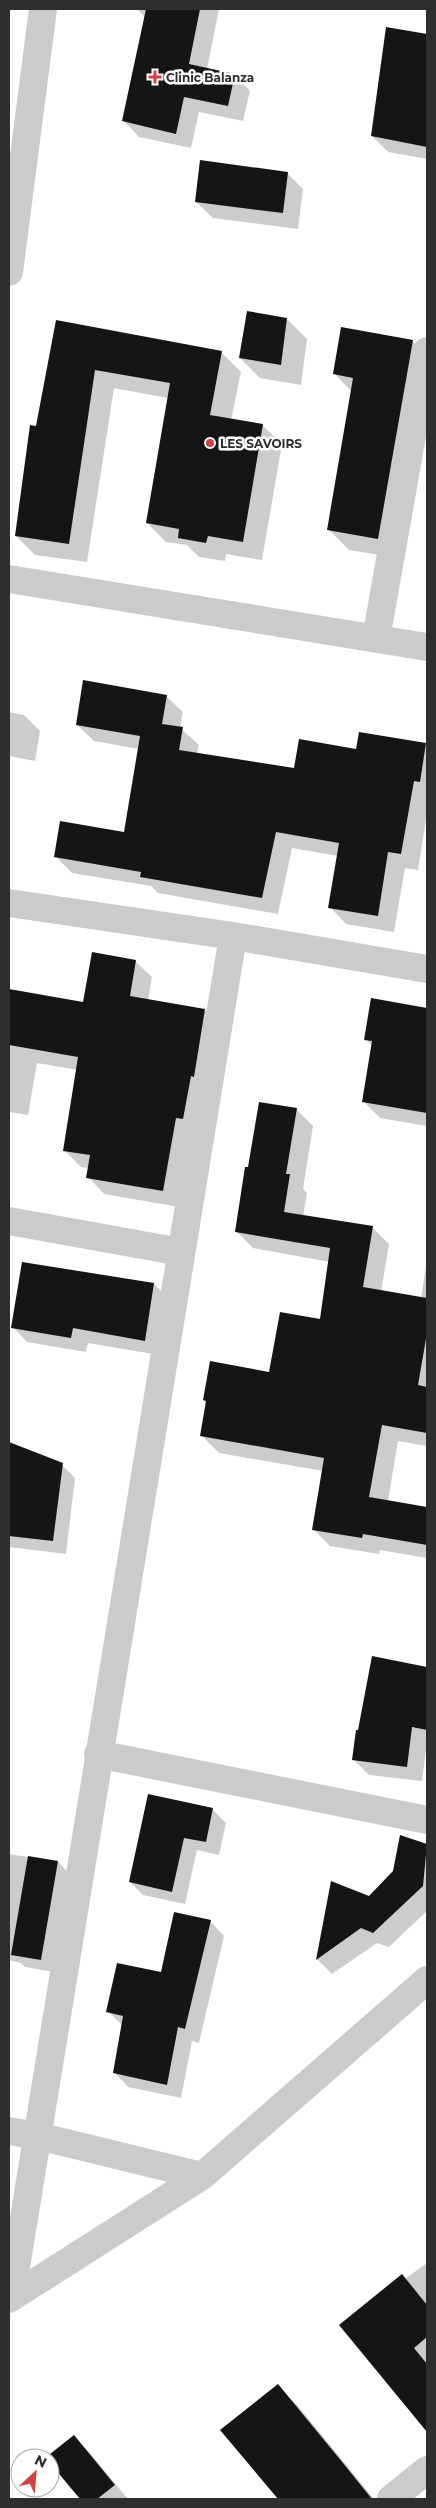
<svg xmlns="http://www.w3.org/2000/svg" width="436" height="2508" font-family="Montserrat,sans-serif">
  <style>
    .shadow { fill: #0003 }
    .building { fill: #151515 }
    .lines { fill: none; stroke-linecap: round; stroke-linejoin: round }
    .minor { stroke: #cbcbcb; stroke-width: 28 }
    .poi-dot { fill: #d5413f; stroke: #fff; stroke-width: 2 }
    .labels { text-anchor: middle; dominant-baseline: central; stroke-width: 5; stroke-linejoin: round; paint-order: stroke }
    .poi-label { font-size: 12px; font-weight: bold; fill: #2e2e2e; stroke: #fff; text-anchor: start }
  </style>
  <rect width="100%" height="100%" fill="#fff"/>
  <path class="shadow" d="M 137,9 L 219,9 L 207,69 L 234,75 L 250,91 L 243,121 L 199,112 L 191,148 L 139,137 L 124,121 L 145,17 Z
    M 387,29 L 427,36 L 427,159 L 388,152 L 372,136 Z
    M 287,173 L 303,189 L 298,229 L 213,218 L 196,202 Z
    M 287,319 L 307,339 L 301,385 L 260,378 L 240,358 Z
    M 57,322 L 222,353 L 241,372 L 231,420 L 262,425 L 282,444 L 262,560 L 226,554 L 225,561 L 199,557 L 187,545 L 166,542 L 147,523 L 168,398 L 114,388 L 87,562 L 35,555 L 16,536 Z
    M 412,341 L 427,356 L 398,558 L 349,550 L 329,530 L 352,392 L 335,374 Z
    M 166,696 L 183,712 L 180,728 L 199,745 L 197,754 L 295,769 L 357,751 L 360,733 L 427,746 L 427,813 L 418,870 L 405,868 L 394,932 L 346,924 L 330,907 L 338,856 L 292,848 L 278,914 L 158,893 L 151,886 L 72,873 L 55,856 L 125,834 L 139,749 L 94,741 L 77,725 Z
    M 9,712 L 24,715 L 40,731 L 35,761 L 9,756 Z
    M 135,961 L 152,977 L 148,1000 L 205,1010 L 221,1026 L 179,1207 L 104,1194 L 88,1177 L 89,1168 L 81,1167 L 65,1151 L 78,1070 L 37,1063 L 28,1115 L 9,1112 L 9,990 L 84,1003 Z
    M 372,1000 L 427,1009 L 427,1126 L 380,1118 L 364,1102 L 372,1046 L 366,1039 Z
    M 296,1109 L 313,1126 L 303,1189 L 307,1193 L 303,1216 L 372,1227 L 389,1244 L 381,1292 L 421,1298 L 427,1260 L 427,1446 L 398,1441 L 388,1501 L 427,1508 L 427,1558 L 380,1550 L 379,1554 L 330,1546 L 313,1529 L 323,1471 L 219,1453 L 202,1436 L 207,1403 L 204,1400 L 270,1373 L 321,1321 L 330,1262 L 253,1248 L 236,1231 L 249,1168 Z
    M 23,1263 L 154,1284 L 169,1299 L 159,1355 L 88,1343 L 86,1352 L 27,1342 L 13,1327 Z
    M 9,1444 L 62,1465 L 75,1478 L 66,1554 L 9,1547 Z
    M 373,1658 L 427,1668 L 427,1742 L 422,1781 L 369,1775 L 354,1760 Z
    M 213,1810 L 226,1823 L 219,1855 L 197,1850 L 185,1904 L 143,1895 L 130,1882 Z
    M 401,1837 L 427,1846 L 427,1911 L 389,1947 L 377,1943 L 332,1974 L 317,1959 L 332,1882 L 369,1897 L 394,1872 Z
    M 9,1854 L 58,1862 L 71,1875 L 54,1972 L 25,1967 L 21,1963 L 9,1960 Z
    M 210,1921 L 224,1936 L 199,2043 L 192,2041 L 181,2098 L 128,2087 L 114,2072 L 123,2026 L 108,2011 L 162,1974 Z
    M 427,2263 L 427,2429 L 341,2325 Z
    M 278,2386 L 298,2406 L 374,2499 L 279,2499 L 222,2430 Z
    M 74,2437 L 89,2452 L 128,2499 L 79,2499 L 80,2498 L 50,2461 L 50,2458 Z"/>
  <path class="building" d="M 146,9 L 200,9 L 189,64 L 235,74 L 228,106 L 184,97 L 176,134 L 122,121 Z
    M 386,27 L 427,34 L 427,147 L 371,136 Z
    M 200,160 L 288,172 L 283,213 L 195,202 Z
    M 247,311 L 287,318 L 281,365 L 239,358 Z
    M 56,320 L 222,351 L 210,415 L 263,424 L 243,542 L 208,536 L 206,543 L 178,538 L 179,529 L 146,523 L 170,383 L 95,370 L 69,544 L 15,536 L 30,425 L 36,426 Z
    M 341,327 L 413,340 L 378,539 L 327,530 L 353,378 L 333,374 Z
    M 83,680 L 167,695 L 162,724 L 183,727 L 179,750 L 294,768 L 299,739 L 356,749 L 359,732 L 426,743 L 420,782 L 414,781 L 401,854 L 388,852 L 378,916 L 328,908 L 339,843 L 276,832 L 262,898 L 140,877 L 141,872 L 54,857 L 60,821 L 124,832 L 140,736 L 76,725 Z
    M 92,952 L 136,960 L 130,996 L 205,1009 L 194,1077 L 191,1076 L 183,1119 L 176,1118 L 163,1191 L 86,1178 L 90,1155 L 63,1151 L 78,1057 L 9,1045 L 9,989 L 83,1002 Z
    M 371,998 L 427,1008 L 427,1113 L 362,1102 L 372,1041 L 364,1040 Z
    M 259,1102 L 297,1108 L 286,1174 L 290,1174 L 284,1212 L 373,1226 L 363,1287 L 427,1298 L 427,1333 L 418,1385 L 427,1387 L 427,1433 L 382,1425 L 369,1497 L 427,1507 L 427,1545 L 363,1534 L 362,1538 L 312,1530 L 324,1458 L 200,1436 L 206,1401 L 203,1400 L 210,1361 L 269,1372 L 280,1312 L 320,1319 L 330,1248 L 235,1232 L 245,1167 L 248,1167 Z
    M 22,1262 L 154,1283 L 145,1341 L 73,1328 L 71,1338 L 11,1328 Z
    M 9,1442 L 63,1463 L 53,1541 L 9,1536 Z
    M 372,1656 L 427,1667 L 427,1730 L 412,1727 L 407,1767 L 352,1760 L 356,1730 L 358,1730 Z
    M 148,1794 L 213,1808 L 206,1842 L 184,1838 L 172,1892 L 129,1882 Z
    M 400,1835 L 427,1844 L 423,1886 L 373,1933 L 361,1928 L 316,1960 L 331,1881 L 369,1896 L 393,1871 Z
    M 28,1856 L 58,1861 L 41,1960 L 11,1955 Z
    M 174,1912 L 211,1920 L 185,2029 L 178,2027 L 167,2085 L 113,2073 L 123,2016 L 106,2012 L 117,1963 L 161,1972 Z
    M 402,2274 L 427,2305 L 427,2337 L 414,2348 L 427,2364 L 427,2432 L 339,2325 Z
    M 278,2384 L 343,2463 L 372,2499 L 278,2499 L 220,2430 Z
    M 74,2435 L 115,2485 L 97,2499 L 80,2499 L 50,2463 L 50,2458 L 45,2458 Z"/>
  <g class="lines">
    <path class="minor" d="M 9,272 L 43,9
      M 9,579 L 427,647
      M 376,639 L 427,351
      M 9,903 L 233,936 L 427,969
      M 9,1221 L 181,1252
      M 98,1754 L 427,1820
      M 9,2131 L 38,2136 L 202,2176
      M 11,2298 L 233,936
      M 9,2299 L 202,2176 L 427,1980
      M 391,2499 L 427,2470"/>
  </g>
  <g class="poi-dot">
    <path d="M152.5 69.5h5v5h5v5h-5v5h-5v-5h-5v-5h5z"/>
    <circle cx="210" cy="443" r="5"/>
  </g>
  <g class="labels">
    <g class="poi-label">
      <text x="166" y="77">Clinic Balanza</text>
      <text x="220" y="443">LES SAVOIRS</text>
    </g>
  </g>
  <rect width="436" height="2508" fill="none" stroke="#2e2e2e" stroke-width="20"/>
  <g transform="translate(35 2473) rotate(26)"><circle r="24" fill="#ffffff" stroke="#ababab"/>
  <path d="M0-4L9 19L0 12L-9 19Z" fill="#d5413f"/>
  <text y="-8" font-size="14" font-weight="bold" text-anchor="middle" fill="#2e2e2e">N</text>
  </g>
</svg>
